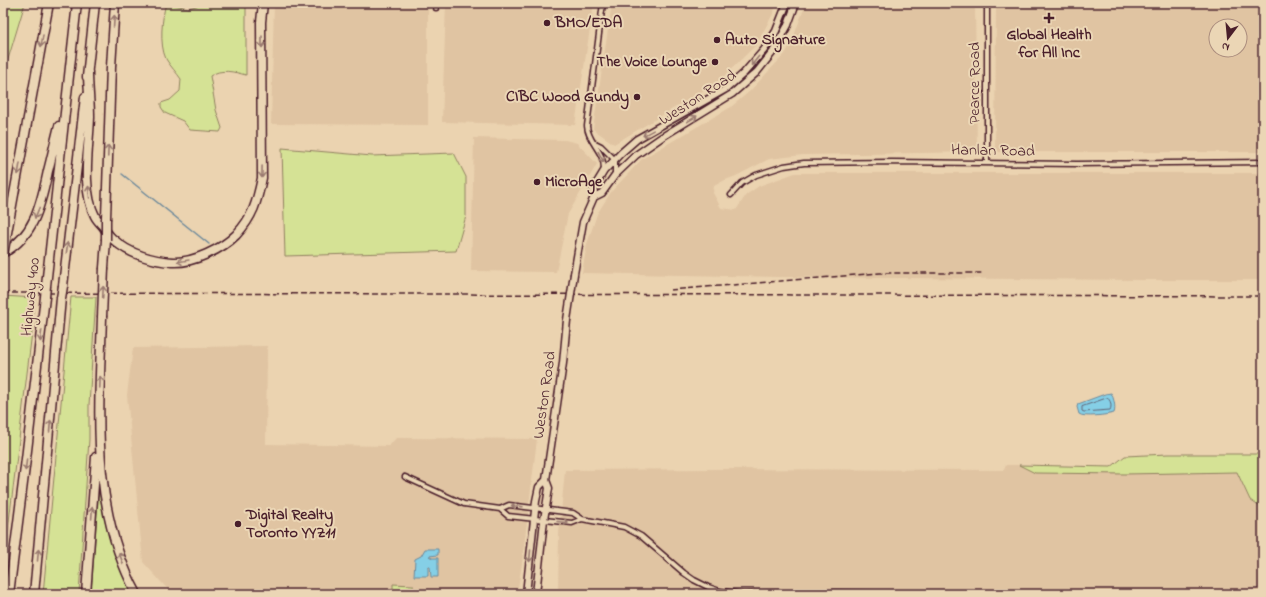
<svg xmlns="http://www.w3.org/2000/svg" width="1266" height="597" font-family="'Indie Flower',sans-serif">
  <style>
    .built { fill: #e0c4a2; fill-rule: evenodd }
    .green { fill: #d5e295; stroke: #908060 }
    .water { fill: #85cfe6; stroke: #6d899b }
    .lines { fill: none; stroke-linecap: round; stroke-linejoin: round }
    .shore { stroke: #626576; stroke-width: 1 }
    .stream { stroke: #6d899b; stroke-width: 1.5 }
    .minor-casing { stroke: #4a1f2b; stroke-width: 7 }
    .secondary-casing { stroke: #4a1f2b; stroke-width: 9 }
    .motorway-casing { stroke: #4a1f2b; stroke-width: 11 }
    .minor { stroke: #ebd6b5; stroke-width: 4 }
    .secondary { stroke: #ebd6b5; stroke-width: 6 }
    .motorway { stroke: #ebd6b5; stroke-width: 8 }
    .rail { stroke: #4a1f2b; stroke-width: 1.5; stroke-dasharray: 6 3; stroke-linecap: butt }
    .secondary-bridge-casing { stroke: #4a1f2b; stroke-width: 9; stroke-linecap: butt }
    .motorway-bridge-casing { stroke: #4a1f2b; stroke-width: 11; stroke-linecap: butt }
    .secondary-bridge { stroke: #ebd6b5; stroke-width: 6 }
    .motorway-bridge { stroke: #ebd6b5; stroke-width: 8 }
    .oneway { stroke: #9a7a70 }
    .poi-dot { fill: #4a1f2b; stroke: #ebd6b5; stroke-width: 1.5 }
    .labels { text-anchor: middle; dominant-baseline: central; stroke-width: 4; stroke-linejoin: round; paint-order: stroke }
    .poi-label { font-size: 16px; font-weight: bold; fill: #4a1f2b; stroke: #ebd6b5; text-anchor: start }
    .street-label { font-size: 16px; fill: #4a1f2b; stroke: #ebd6b5 }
  </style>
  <rect width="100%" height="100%" fill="#ebd3b0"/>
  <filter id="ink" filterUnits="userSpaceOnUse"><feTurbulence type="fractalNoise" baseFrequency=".025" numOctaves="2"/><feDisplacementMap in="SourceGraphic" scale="8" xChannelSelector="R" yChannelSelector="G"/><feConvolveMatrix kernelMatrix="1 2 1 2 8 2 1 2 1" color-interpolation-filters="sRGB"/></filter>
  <g filter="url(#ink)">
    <path class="built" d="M 274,3 L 428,3 L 428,125 L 271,124 Z
      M 446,3 L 594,3 L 575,125 L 442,122 Z
      M 612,3 L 776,3 L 774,12 L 756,45 L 719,81 L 614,144 L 593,129 Z
      M 806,3 L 975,3 L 977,152 L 803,155 L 769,159 L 736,176 L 725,180 L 714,186 L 713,193 L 721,208 L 736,210 L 746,195 L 759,186 L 795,173 L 1263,173 L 1263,280 L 1143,280 L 779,277 L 582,273 L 587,244 L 597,214 L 611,192 L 642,159 L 731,107 L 750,91 L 785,54 L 791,44 Z
      M 996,3 L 1263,3 L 1263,152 L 995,152 ZM 1216,26 L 1240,26 L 1240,50 L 1216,50 Z
      M 474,138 L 565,140 L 577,143 L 597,164 L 568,214 L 556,272 L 471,271 Z
      M 267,346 L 266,444 L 389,446 L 396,438 L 537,439 L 522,563 L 517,594 L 172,594 L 143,562 L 127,395 L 133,348 Z
      M 1006,465 L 1019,465 L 1035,473 L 1237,472 L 1250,500 L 1263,509 L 1263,594 L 558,594 L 559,534 L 565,470 L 721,469 L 1004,470 Z"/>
    <path class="green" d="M 3,3 L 25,3 L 3,76 Z
      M 166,3 L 188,8 L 208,3 L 246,3 L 246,75 C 234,72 221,68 210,76 L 216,110 L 222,128 L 220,132 L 190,130 L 183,121 L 165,113 L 161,107 L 161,103 L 170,100 L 180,91 L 181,79 C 177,73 170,66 166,59 C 159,44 162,18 166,3 Z
      M 282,148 L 372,156 L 454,153 L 466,177 L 466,216 L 456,251 L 285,256 Z
      M 3,296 L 35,298 L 31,326 L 32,332 L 3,571 Z
      M 71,297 L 96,297 L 89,405 L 89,439 L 79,594 L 43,594 Z
      M 1168,454 L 1263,454 L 1263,509 L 1250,500 L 1237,472 L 1125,474 L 1035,473 L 1019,465 L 1111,467 L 1125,456 Z
      M 99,487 C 103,524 115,560 131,594 L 91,594 Z
      M 393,584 L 413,585 L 413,594 L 393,594 Z"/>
    <path class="water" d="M 1111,393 C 1114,398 1116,408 1114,413 C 1107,415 1084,418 1079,414 L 1077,407 L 1078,404 L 1105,394 Z
      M 425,549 L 438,549 L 438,555 L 429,556 L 432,558 L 438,558 L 438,577 L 431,577 L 430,567 L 428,567 L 428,576 L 414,576 L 415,559 L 421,556 Z"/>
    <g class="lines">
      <path class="shore" d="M 1107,398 C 1111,399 1112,407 1110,410 L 1084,412 L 1082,411 L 1082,407 Z"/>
      <path class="stream" d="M 122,174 L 209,244"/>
      <defs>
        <path id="minor" d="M 436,3 L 436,8
          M 603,3 L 587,126 C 588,143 605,151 604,171
          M 595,143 L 601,146 L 615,160 L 615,175
          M 987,163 L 987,3
          M 731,195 L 742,183 L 756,175 L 784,166 L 804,163 L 892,162 L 1077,164 L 1263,162
          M 405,477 L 464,504 L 500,509 L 508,516 L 572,523 L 582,519
          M 500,509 L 509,505 L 573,513 L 582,519 L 624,527 L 641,536 L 684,573 L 694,580 L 708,587 L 720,591 L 743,594 L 807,592 L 899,594"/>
        <path id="secondary" d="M 594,197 L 602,193 L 615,175 L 636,155 L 662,137 L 732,94 L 757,72 L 773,52 L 788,25 L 796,3
          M 574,274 L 583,222 L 594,197 L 593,189 L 604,171 L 621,153 L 637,139 L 726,89 L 744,73 L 764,50 L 776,31 L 787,3
          M 526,594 L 536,501 L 539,487 L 546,480
          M 536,594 L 544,520 L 549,488 L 546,480 L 563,363 L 567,320"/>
        <path id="motorway" d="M 88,72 C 88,87 90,102 90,117 C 89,147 81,189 95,216 C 97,220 100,223 103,226 C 106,231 109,237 114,240 C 129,254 153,261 173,262 C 193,263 222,249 236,235 C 253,217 257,202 262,178 L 261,22 L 263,3
          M 87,77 L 95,3
          M 106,218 L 111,67 L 115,3
          M 6,238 L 49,3
          M 3,253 C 35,236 41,203 48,171 C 52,156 55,141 59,126
          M 104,268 L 106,240
          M 46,286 L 77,3
          M 63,286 L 85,97
          M 102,317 C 99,412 90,508 137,594
          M 9,594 L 26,459 L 45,297
          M 34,594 L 61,298
          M 86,594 L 96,457"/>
      </defs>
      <use href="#minor" class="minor-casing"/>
      <use href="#secondary" class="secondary-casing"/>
      <use href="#motorway" class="motorway-casing"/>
      <use href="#minor" class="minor"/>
      <use href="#secondary" class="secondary"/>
      <use href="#motorway" class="motorway"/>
      <path class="rail" d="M 670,290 L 880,273 L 982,273
        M 3,293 L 1263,296"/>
      <defs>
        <path id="secondary-bridge" d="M 567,320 L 574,274"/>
        <path id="motorway-bridge" d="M 106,240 L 106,218
          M 3,255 L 6,238
          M 45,297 L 46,286
          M 61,298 L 63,286
          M 102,317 L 104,268"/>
      </defs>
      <use href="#secondary-bridge" class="secondary-bridge-casing"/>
      <use href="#motorway-bridge" class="motorway-bridge-casing"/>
      <use href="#secondary-bridge" class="secondary-bridge"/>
      <use href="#motorway-bridge" class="motorway-bridge"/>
    </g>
    <defs><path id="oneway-shaft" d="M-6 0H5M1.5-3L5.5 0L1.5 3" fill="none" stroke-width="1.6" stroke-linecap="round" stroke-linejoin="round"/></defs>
    <g class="oneway">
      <use href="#oneway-shaft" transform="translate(114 21) rotate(-86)"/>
      <use href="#oneway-shaft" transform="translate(42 41) rotate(100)"/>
      <use href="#oneway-shaft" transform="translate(262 42) rotate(90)"/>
      <use href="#oneway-shaft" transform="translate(755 61) rotate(129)"/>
      <use href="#oneway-shaft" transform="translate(692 119) rotate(-31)"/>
      <use href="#oneway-shaft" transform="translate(648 133) rotate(151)"/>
      <use href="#oneway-shaft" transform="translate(108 151) rotate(-88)"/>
      <use href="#oneway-shaft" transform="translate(601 157) rotate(62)"/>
      <use href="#oneway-shaft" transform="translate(19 169) rotate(100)"/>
      <use href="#oneway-shaft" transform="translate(262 172) rotate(91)"/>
      <use href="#oneway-shaft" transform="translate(89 192) rotate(-95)"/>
      <use href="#oneway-shaft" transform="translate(37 213) rotate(112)"/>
      <use href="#oneway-shaft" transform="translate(67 248) rotate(-83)"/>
      <use href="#oneway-shaft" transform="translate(183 261) rotate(171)"/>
      <use href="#oneway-shaft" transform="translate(103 292) rotate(-87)"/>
      <use href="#oneway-shaft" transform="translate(41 336) rotate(97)"/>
      <use href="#oneway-shaft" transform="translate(100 382) rotate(-88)"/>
      <use href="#oneway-shaft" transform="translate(50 426) rotate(-85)"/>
      <use href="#oneway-shaft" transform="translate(26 465) rotate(97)"/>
      <use href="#oneway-shaft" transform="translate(517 506) rotate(-173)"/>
      <use href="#oneway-shaft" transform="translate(92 513) rotate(-86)"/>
      <use href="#oneway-shaft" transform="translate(563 522) rotate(5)"/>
      <use href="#oneway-shaft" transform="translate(38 555) rotate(-85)"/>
      <use href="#oneway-shaft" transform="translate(530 556) rotate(95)"/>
      <use href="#oneway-shaft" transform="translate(121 558) rotate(-111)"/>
    </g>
  </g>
  <g class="poi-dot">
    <path d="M1047 12h4v4h4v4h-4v4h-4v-4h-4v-4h4z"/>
    <circle cx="547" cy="23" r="4"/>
    <circle cx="717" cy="40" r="4"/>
    <circle cx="715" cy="62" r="4"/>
    <circle cx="637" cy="97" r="4"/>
    <circle cx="537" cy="182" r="4"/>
    <circle cx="238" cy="524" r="4"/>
  </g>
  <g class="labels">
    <g class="poi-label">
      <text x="555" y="23">BMO/EDA</text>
      <text x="1049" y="35" text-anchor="middle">Global Health<tspan x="1049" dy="18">for All Inc</tspan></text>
      <text x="725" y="40">Auto Signature</text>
      <text x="707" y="62" text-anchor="end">The Voice Lounge</text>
      <text x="629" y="97" text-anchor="end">CIBC Wood Gundy</text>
      <text x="545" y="182">MicroAge</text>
      <text x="246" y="515">Digital Realty<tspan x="246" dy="18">Toronto YYZ11</tspan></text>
    </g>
    <g class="street-label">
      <text transform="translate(975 83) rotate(-90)">Pearce Road</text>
      <text transform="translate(698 98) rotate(-33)">Weston Road</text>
      <text transform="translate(993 151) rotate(1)">Hanlan Road</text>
      <text transform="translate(31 297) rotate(-84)">Highway 400</text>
      <text transform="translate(545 395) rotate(-82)">Weston Road</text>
    </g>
  </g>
  <rect width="1266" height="597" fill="none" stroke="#ebd6b5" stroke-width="16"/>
  <rect x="8" y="8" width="1250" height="581" fill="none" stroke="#4a1f2b" stroke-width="1.5" filter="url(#ink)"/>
  <g transform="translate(1228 38) rotate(196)"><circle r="19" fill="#ebd6b5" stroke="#ab8d7e"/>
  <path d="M0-3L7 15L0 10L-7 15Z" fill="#4a1f2b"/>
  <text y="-6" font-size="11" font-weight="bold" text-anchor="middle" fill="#4a1f2b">N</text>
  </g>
</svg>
